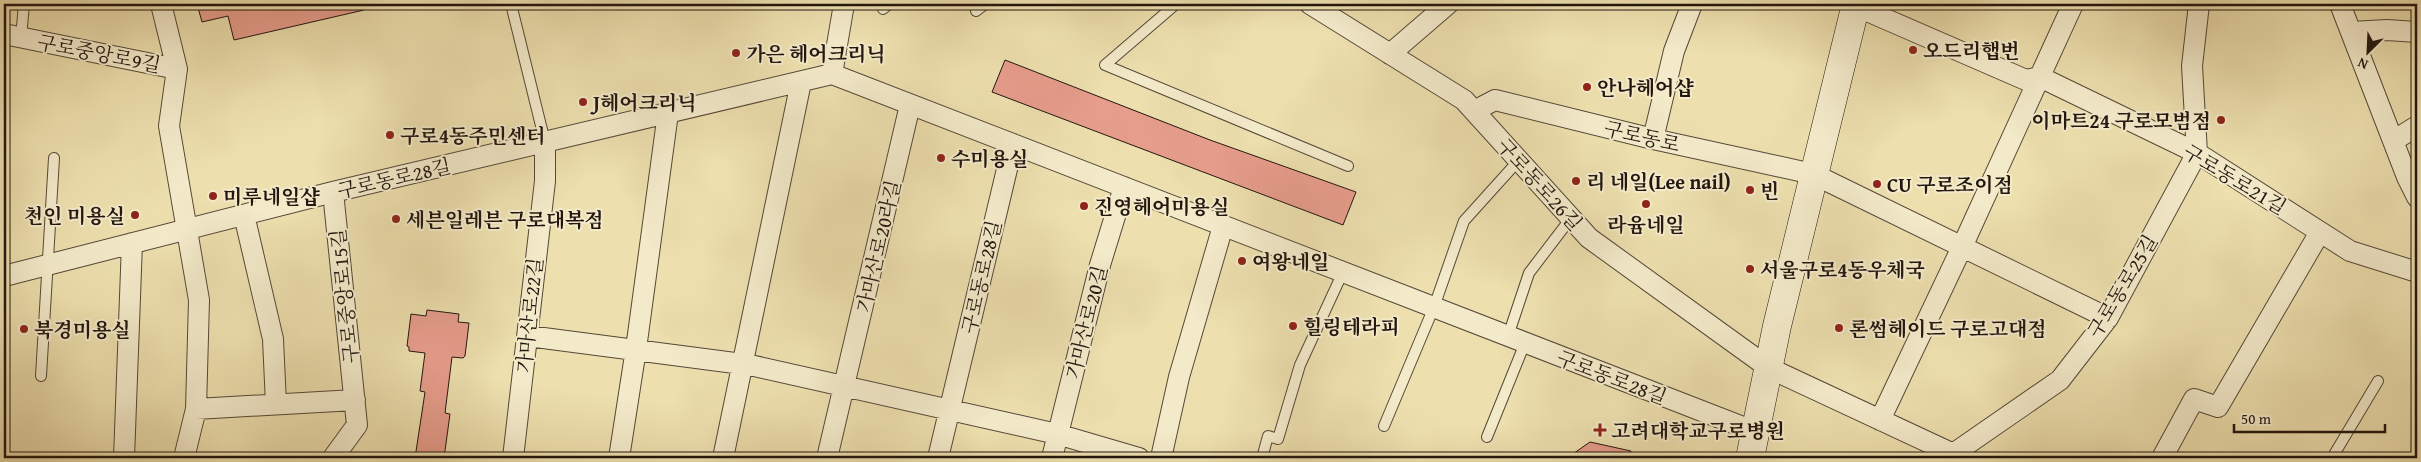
<svg xmlns="http://www.w3.org/2000/svg" width="2421" height="462" font-family="'Gentium Book Plus','Noto Serif KR',serif">
  <style>
    .building { fill: #e79d8c; stroke: #22160f }
    .lines { fill: none; stroke-linecap: round; stroke-linejoin: round }
    .service-casing { stroke: #554837; stroke-width: 12 }
    .minor-casing { stroke: #554837; stroke-width: 22 }
    .secondary-casing { stroke: #22160f; stroke-width: 29 }
    .service { stroke: #f3eaca; stroke-width: 10 }
    .minor { stroke: #f3eaca; stroke-width: 20 }
    .secondary { stroke: #f3eaca; stroke-width: 28 }
    .poi-dot { fill: #8f2418; stroke: #f3eaca; stroke-width: 2 }
    .labels { text-anchor: middle; dominant-baseline: central; stroke-width: 4; stroke-linejoin: round; paint-order: stroke }
    .poi-label { font-size: 20px; font-weight: bold; fill: #22160f; stroke: #f3eaca; text-anchor: start }
    .street-label { font-size: 20px; fill: #22160f; stroke: #f3eaca }
  </style>
  <rect width="100%" height="100%" fill="#eddfae"/>
  <filter id="stains"><feTurbulence type="fractalNoise" baseFrequency=".004" numOctaves="4"/><feColorMatrix values="0 0 0 0 .2 0 0 0 0 .09 0 0 0 0 .02 0 0 0 .5 -.17"/></filter>
  <radialGradient id="worn" r=".72"><stop offset=".6" stop-color="#630" stop-opacity="0"/><stop offset="1" stop-color="#630" stop-opacity=".3"/></radialGradient>
  <path class="building" d="M 197,4 L 363,4 L 364,10 L 234,40 L 228,16 L 202,22 Z
    M 1005,60 L 1210,140 L 1356,192 L 1343,225 L 992,92 Z
    M 427,310 L 459,314 L 458,322 L 469,323 L 465,356 L 463,358 L 452,357 L 445,413 L 450,414 L 444,458 L 415,458 L 425,392 L 420,391 L 425,353 L 409,351 L 409,347 L 407,346 L 411,314 L 426,316 Z
    M 1590,442 L 1631,451 L 1630,458 L 1567,458 Z"/>
  <g class="lines">
    <defs>
      <path id="service" d="M 511,4 L 545,142
        M 1176,4 L 1105,65 L 1348,166
        M 883,9 L 889,4
        M 976,11 L 985,4
        M 21,38 L 24,4
        M 1508,336 L 1529,273 L 1571,218
        M 41,376 L 54,158
        M 1384,426 L 1434,307 L 1464,221 L 1519,160
        M 1487,437 L 1525,343
        M 1262,458 L 1268,436 L 1278,439 L 1300,365 L 1343,272
        M 2332,458 L 2378,381"/>
      <path id="minor" d="M 161,4 L 177,69 L 169,126 L 199,300 L 196,409 L 184,458
        M 1310,4 L 1464,100 L 1589,238 L 1769,368 L 1962,458
        M 1851,4 L 2026,80 L 2040,77 L 2197,153 L 2350,251 L 2417,272
        M 2340,4 L 2407,177 L 2417,197
        M 2351,32 L 2387,30 L 2417,32
        M 4,34 L 177,69
        M 1390,54 L 1448,4
        M 832,74 L 844,4
        M 1474,111 L 1495,100 L 1653,139 L 1813,174 L 2108,318
        M 1653,139 L 1674,51 L 1692,4
        M 2393,141 L 2417,126
        M 244,215 L 273,339 L 276,404
        M 4,276 L 333,192 L 832,74 L 1756,432
        M 528,336 L 750,365 L 1057,434 L 1139,458
        M 196,409 L 355,400
        M 1880,420 L 1962,247 L 2073,4
        M 1953,454 L 2060,380 L 2108,318 L 2197,153 L 2192,66 L 2199,4
        M 124,458 L 132,243
        M 333,458 L 357,425 L 333,192
        M 513,458 L 545,181 L 545,142
        M 619,458 L 636,349 L 668,113
        M 723,458 L 801,82
        M 827,458 L 910,105
        M 938,458 L 1013,144
        M 1052,458 L 1100,265 L 1124,187
        M 1161,458 L 1179,377 L 1223,226
        M 2162,458 L 2194,399 L 2218,407 L 2320,232"/>
      <path id="secondary" d="M 1750,458 L 1777,326 L 1856,4"/>
    </defs>
    <use href="#service" class="service-casing"/>
    <use href="#minor" class="minor-casing"/>
    <use href="#secondary" class="secondary-casing"/>
    <use href="#service" class="service"/>
    <use href="#minor" class="minor"/>
    <use href="#secondary" class="secondary"/>
  </g>
  <g class="poi-dot">
    <circle cx="1913" cy="50" r="5"/>
    <circle cx="736" cy="53" r="5"/>
    <circle cx="1587" cy="87" r="5"/>
    <circle cx="583" cy="102" r="5"/>
    <circle cx="2221" cy="120" r="5"/>
    <circle cx="390" cy="135" r="5"/>
    <circle cx="941" cy="158" r="5"/>
    <circle cx="1576" cy="181" r="5"/>
    <circle cx="1877" cy="184" r="5"/>
    <circle cx="1750" cy="190" r="5"/>
    <circle cx="213" cy="196" r="5"/>
    <circle cx="1646" cy="204" r="5"/>
    <circle cx="1084" cy="206" r="5"/>
    <circle cx="135" cy="215" r="5"/>
    <circle cx="396" cy="219" r="5"/>
    <circle cx="1242" cy="261" r="5"/>
    <circle cx="1750" cy="269" r="5"/>
    <circle cx="1293" cy="326" r="5"/>
    <circle cx="1839" cy="328" r="5"/>
    <circle cx="24" cy="329" r="5"/>
    <path d="M1597.5 422.5h5v5h5v5h-5v5h-5v-5h-5v-5h5z"/>
  </g>
  <g class="labels">
    <g class="poi-label">
      <text x="1923" y="50">오드리햅번</text>
      <text x="746" y="53">가은 헤어크리닉</text>
      <text x="1597" y="87">안나헤어샵</text>
      <text x="593" y="102">J헤어크리닉</text>
      <text x="2211" y="120" text-anchor="end">이마트24 구로모범점</text>
      <text x="400" y="135">구로4동주민센터</text>
      <text x="951" y="158">수미용실</text>
      <text x="1586" y="181">리 네일(Lee nail)</text>
      <text x="1887" y="184">CU 구로조이점</text>
      <text x="1760" y="190">빈</text>
      <text x="223" y="196">미루네일샵</text>
      <text x="1094" y="206">진영헤어미용실</text>
      <text x="125" y="215" text-anchor="end">천인 미용실</text>
      <text x="406" y="219">세븐일레븐 구로대복점</text>
      <text x="1646" y="224" text-anchor="middle">라윰네일</text>
      <text x="1252" y="261">여왕네일</text>
      <text x="1760" y="269">서울구로4동우체국</text>
      <text x="1303" y="326">힐링테라피</text>
      <text x="1849" y="328">론썸헤이드 구로고대점</text>
      <text x="34" y="329">북경미용실</text>
      <text x="1611" y="430">고려대학교구로병원</text>
    </g>
    <g class="street-label">
      <text transform="translate(99 53) rotate(11)">구로중앙로9길</text>
      <text transform="translate(1642 136) rotate(13)">구로동로</text>
      <text transform="translate(394 178) rotate(-13)">구로동로28길</text>
      <text transform="translate(2235 179) rotate(31)">구로동로21길</text>
      <text transform="translate(1540 184) rotate(48)">구로동로26길</text>
      <text transform="translate(878 246) rotate(-77)">가마산로20라길</text>
      <text transform="translate(981 277) rotate(-77)">구로동로28길</text>
      <text transform="translate(2122 286) rotate(-59)">구로동로25길</text>
      <text transform="translate(344 296) rotate(-96)">구로중앙로15길</text>
      <text transform="translate(529 315) rotate(-84)">가마산로22길</text>
      <text transform="translate(1086 322) rotate(-76)">가마산로20길</text>
      <text transform="translate(1612 377) rotate(21)">구로동로28길</text>
    </g>
  </g>
  <rect width="2421" height="462" fill="none" stroke="#eddfae" stroke-width="20"/>
  <rect x="5" y="5" width="2411" height="452" fill="none" stroke="#22160f" stroke-width="2.5"/>
  <rect x="10" y="10" width="2401" height="442" fill="none" stroke="#22160f"/>
  <g transform="translate(2368 52) rotate(204)" stroke="#f3eaca" stroke-width="4" paint-order="stroke">
  <path d="M0-4L9 19L0 12L-9 19Z" fill="#22160f"/>
  <text y="-8" font-size="14" font-weight="bold" text-anchor="middle" fill="#22160f">N</text>
  </g>
  <path d="M2234 424v8h151v-8" fill="none" stroke="#22160f" stroke-width="2.5"/>
  <text x="2241" y="424" font-size="15" fill="#22160f" stroke="#f3eaca" stroke-width="4" paint-order="stroke">50 m</text>
  <rect width="100%" height="100%" filter="url(#stains)"/>
  <rect width="100%" height="100%" fill="url(#worn)"/>
</svg>
